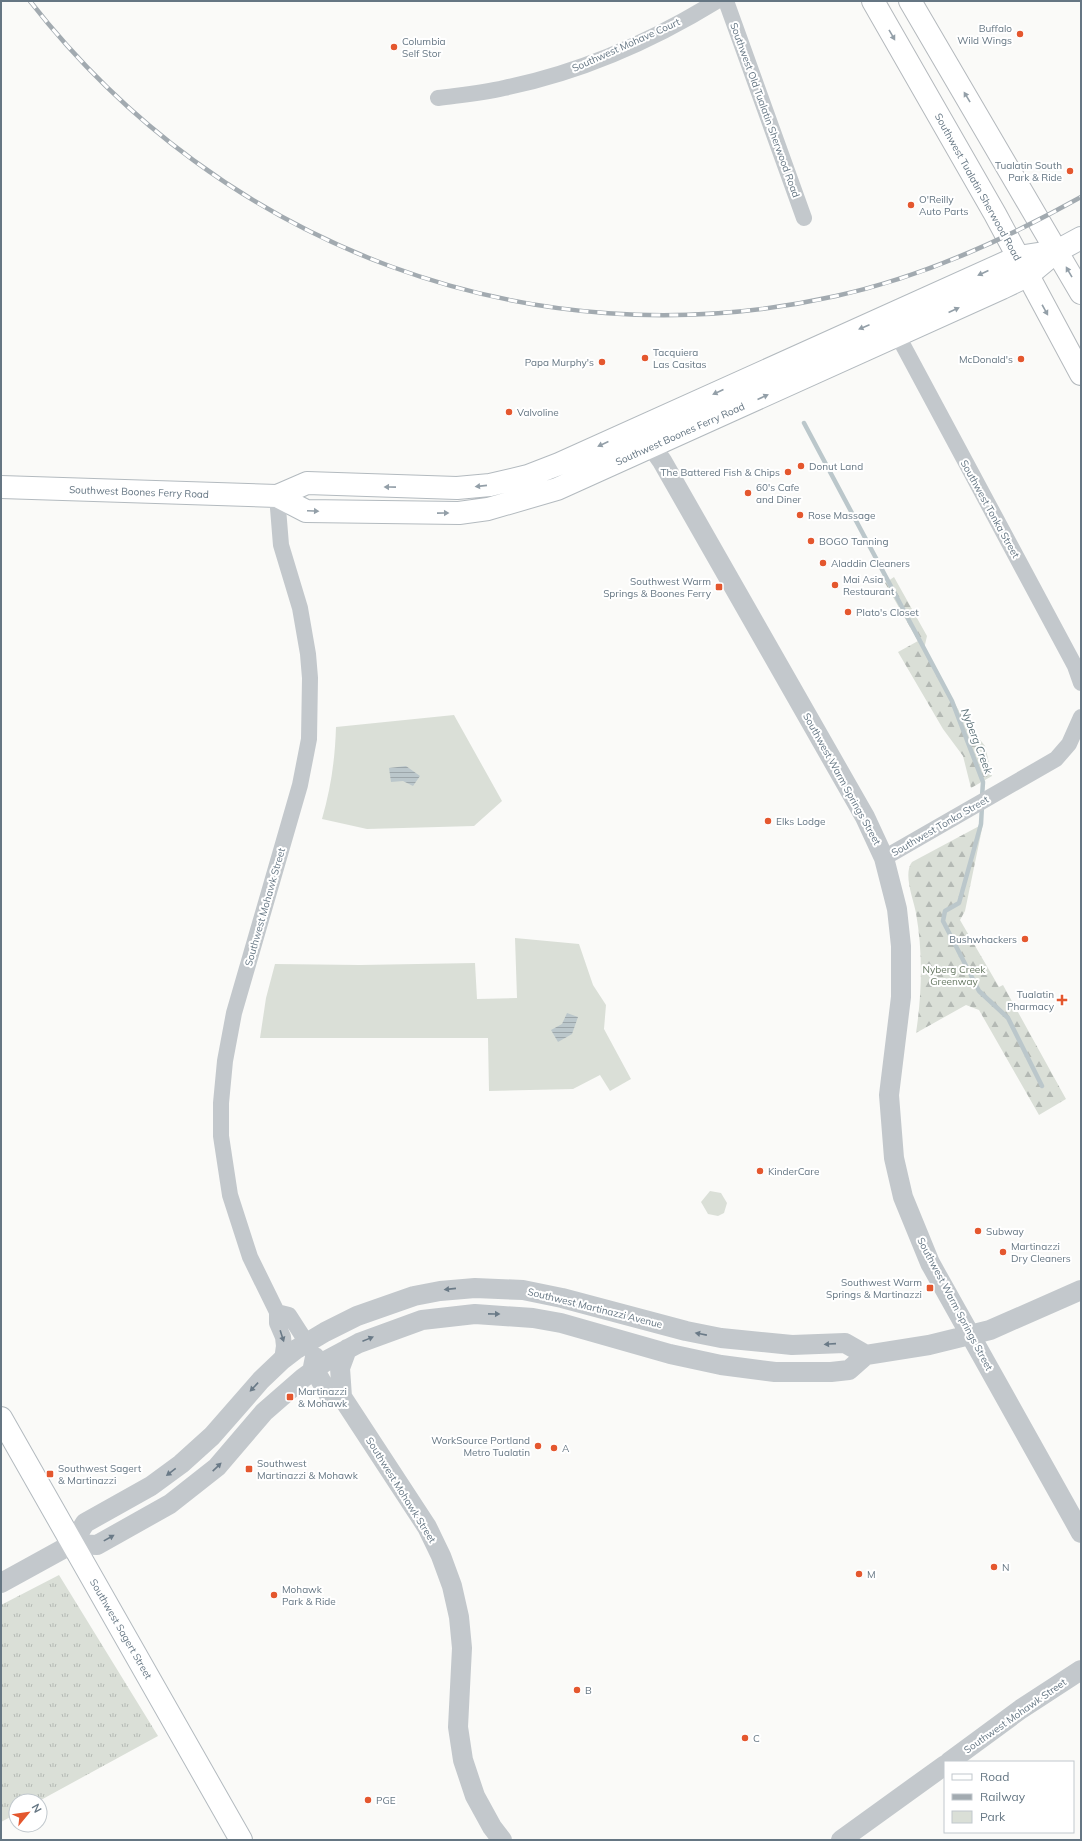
<svg xmlns="http://www.w3.org/2000/svg" width="1082" height="1841" font-family="Mulish,sans-serif">
  <style>
    .grass { fill: url(#grass-tufts) }
    .forest { fill: url(#forest-firs) }
    .green { fill: #dadfd7 }
    .water { fill: url(#water-rules) }
    .lines { fill: none; stroke-linecap: round; stroke-linejoin: round }
    .stream { stroke: #bbc7cb; stroke-width: 4.5 }
    .secondary-casing { stroke: #b3babf; stroke-width: 24 }
    .trunk-casing { stroke: #b4b9bd; stroke-width: 24 }
    .minor { stroke: #c3c8cc; stroke-width: 16 }
    .tertiary { stroke: #c3c8cc; stroke-width: 20 }
    .secondary { stroke: #fff; stroke-width: 22 }
    .trunk { stroke: #fff; stroke-width: 22 }
    .rail-casing { stroke: #a2aab0; stroke-width: 4.5 }
    .rail { stroke: #fff; stroke-width: 3; stroke-dasharray: 9; stroke-linecap: butt }
    .oneway { fill: #939fa8 }
    .oneway2 { fill: #6a7a87 }
    .poi-dot { fill: #e4572e; stroke: #fff; stroke-width: 1.5 }
    .labels { text-anchor: middle; dominant-baseline: central; stroke-width: 4; stroke-linejoin: round; paint-order: stroke }
    .poi-label { font-size: 10px; fill: #657683; stroke: #fff; text-anchor: start }
    .street-label { font-size: 10px; fill: #657683; stroke: #fff }
    .park-label { font-size: 10px; fill: #687a64; stroke: #fff }
    .water-label { font-size: 11px; font-style: italic; fill: #60757c; stroke: #fff }
  </style>
  <defs>
    <pattern id="grass-tufts" width="24" height="20" patternUnits="userSpaceOnUse"><rect width="24" height="20" fill="#dadfd7"/><path d="M3 7l-1-3M5 7V3M7 7l1-3M15 17l-1-3M17 17v-4M19 17l1-3" fill="none" stroke="#b4b9b4"/></pattern>
    <pattern id="forest-firs" width="22" height="20" patternUnits="userSpaceOnUse"><rect width="22" height="20" fill="#dadfd7"/><path d="M5 1l3.5 6h-7zM16 11l3.5 6h-7z" fill="#b4b9b4"/></pattern>
    <pattern id="water-rules" width="6" height="5" patternUnits="userSpaceOnUse"><rect width="6" height="5" fill="#bbc7cb"/><path d="M0 2.5h6" fill="none" stroke="#9ca6aa"/></pattern>
  </defs>
  <rect width="100%" height="100%" fill="#fafaf8"/>
  <path class="grass" d="M 59,1575 L 158,1736 L 39,1801 L 16,1801 L 16,1814 L 1,1822 L 1,1605 Z"/>
  <path class="forest" d="M 894,577 L 927,636 L 924,649 L 963,718 L 985,746 L 992,776 L 971,788 L 963,756 L 943,729 L 898,652 L 918,641 L 885,583 Z
    M 983,824 L 965,911 L 960,920 L 999,987 L 1003,985 L 1066,1099 L 1039,1115 L 979,1010 L 966,1005 L 916,1033 C 922,993 923,953 916,913 C 913,898 903,874 912,862 Z"/>
  <path class="green" d="M 454,715 L 502,801 L 474,826 L 367,829 L 322,819 C 331,788 335,759 336,727 Z
    M 515,938 L 579,944 L 593,985 L 606,1005 L 604,1029 L 631,1079 L 610,1091 L 600,1075 L 573,1089 L 489,1091 L 488,1038 L 260,1038 L 266,998 L 275,964 L 360,965 L 475,963 L 477,999 L 517,998 Z
    M 710,1191 L 721,1193 L 727,1203 L 724,1213 L 718,1216 L 708,1214 L 701,1202 Z"/>
  <path class="water" d="M 406,766 L 420,776 L 413,786 L 403,781 L 391,782 L 389,768 Z
    M 567,1013 L 578,1017 L 572,1034 L 558,1042 L 551,1030 L 562,1024 Z"/>
  <g class="lines">
    <path class="stream" d="M 804,423 L 952,701 L 983,782 L 982,797
      M 982,806 L 981,824 L 959,903 L 945,911 L 943,921 L 979,991 L 1008,1018 L 1042,1086"/>
    <defs>
      <path id="secondary" d="M 1,487 L 277,496 L 307,483 L 457,488 L 490,485 L 528,476 L 559,464 L 1018,257 L 1057,251
        M 277,496 L 306,511 L 459,513 L 488,509 L 557,489 L 1002,288 L 1027,276 L 1057,251 L 1081,238
        M 1,1418 L 241,1840"/>
      <path id="trunk" d="M 873,1 L 995,214 L 1081,374
        M 910,1 L 1081,293"/>
    </defs>
    <use href="#secondary" class="secondary-casing"/>
    <use href="#trunk" class="trunk-casing"/>
    <path class="minor" d="M 726,1 L 804,218
      M 438,98 C 460,95 483,93 504,88 C 578,73 652,41 717,1
      M 898,336 L 1075,666 L 1081,683
      M 277,496 L 281,545 L 300,608 L 308,654 L 310,678 L 309,739 L 300,785 L 234,1013 L 225,1061 L 221,1103 L 221,1136 L 230,1195 L 250,1257 L 277,1312 L 277,1323 L 283,1337 L 284,1346 L 282,1360
      M 884,858 L 1056,759 L 1069,744 L 1081,717
      M 277,1312 L 289,1315 L 307,1343"/>
    <path class="tertiary" d="M 643,434 L 662,461 L 865,817 L 884,858 L 897,909 L 901,946 L 901,997 L 889,1095 L 894,1158 L 903,1197 L 930,1263 L 1081,1533
      M 347,1349 L 340,1368 L 342,1397 L 427,1527 L 441,1556 L 452,1586 L 459,1617 L 462,1648 L 458,1727 L 463,1760 L 475,1796 L 492,1827 L 502,1840
      M 315,1357 L 313,1367 L 329,1395 L 342,1397
      M 72,1544 L 97,1545 L 170,1504 L 217,1467 L 264,1412 L 303,1378 L 329,1359 L 359,1343 L 422,1320 L 475,1314 L 533,1318 L 561,1323 L 670,1354 L 721,1365 L 775,1372 L 831,1372 L 849,1370 L 866,1355 L 929,1345 L 990,1330 L 1081,1290
      M 1,1583 L 72,1544 L 85,1523 L 151,1486 L 181,1464 L 212,1436 L 261,1380 L 282,1360 L 295,1350 L 325,1332 L 357,1316 L 414,1296 L 440,1291 L 475,1288 L 523,1290 L 562,1298 L 686,1331 L 721,1338 L 792,1345 L 845,1343 L 866,1355
      M 949,1762 L 1021,1709 L 1081,1670
      M 841,1840 L 945,1765"/>
    <use href="#secondary" class="secondary"/>
    <use href="#trunk" class="trunk"/>
    <defs>
      <path id="rail" d="M 30,1 C 221,247 531,364 836,296 C 923,277 1004,240 1081,197"/>
    </defs>
    <use href="#rail" class="rail-casing"/>
    <use href="#rail" class="rail"/>
  </g>
  <defs><path id="oneway-solid" d="M-6-.8H1V-3.2L6.5 0L1 3.2V.8H-6Z"/></defs>
  <g class="oneway">
    <use href="#oneway-solid" transform="translate(892 35) rotate(60)"/>
    <use href="#oneway-solid" transform="translate(967 97) rotate(-121)"/>
    <use href="#oneway-solid" transform="translate(1069 272) rotate(-120)"/>
    <use href="#oneway-solid" transform="translate(983 273) rotate(155)"/>
    <use href="#oneway-solid" transform="translate(954 310) rotate(-25)"/>
    <use href="#oneway-solid" transform="translate(1045 310) rotate(61)"/>
    <use href="#oneway-solid" transform="translate(864 327) rotate(157)"/>
    <use href="#oneway-solid" transform="translate(718 392) rotate(156)"/>
    <use href="#oneway-solid" transform="translate(763 397) rotate(-24)"/>
    <use href="#oneway-solid" transform="translate(603 444) rotate(155)"/>
    <use href="#oneway-solid" transform="translate(481 486) rotate(174)"/>
    <use href="#oneway-solid" transform="translate(390 487) rotate(-179)"/>
    <use href="#oneway-solid" transform="translate(313 511) rotate(2)"/>
    <use href="#oneway-solid" transform="translate(443 513) rotate(-1)"/>
  </g>
  <g class="oneway2">
    <use href="#oneway-solid" transform="translate(450 1289) rotate(174)"/>
    <use href="#oneway-solid" transform="translate(494 1314) rotate(1)"/>
    <use href="#oneway-solid" transform="translate(701 1334) rotate(-169)"/>
    <use href="#oneway-solid" transform="translate(282 1336) rotate(72)"/>
    <use href="#oneway-solid" transform="translate(368 1339) rotate(-22)"/>
    <use href="#oneway-solid" transform="translate(830 1344) rotate(176)"/>
    <use href="#oneway-solid" transform="translate(254 1387) rotate(133)"/>
    <use href="#oneway-solid" transform="translate(217 1467) rotate(-44)"/>
    <use href="#oneway-solid" transform="translate(171 1472) rotate(142)"/>
    <use href="#oneway-solid" transform="translate(109 1538) rotate(-29)"/>
  </g>
  <g class="poi-dot">
    <circle cx="1020" cy="34" r="4"/>
    <circle cx="394" cy="47" r="4"/>
    <circle cx="1070" cy="171" r="4"/>
    <circle cx="911" cy="205" r="4"/>
    <circle cx="645" cy="358" r="4"/>
    <circle cx="1021" cy="359" r="4"/>
    <circle cx="602" cy="362" r="4"/>
    <circle cx="509" cy="412" r="4"/>
    <circle cx="801" cy="466" r="4"/>
    <circle cx="788" cy="472" r="4"/>
    <circle cx="748" cy="493" r="4"/>
    <circle cx="800" cy="515" r="4"/>
    <circle cx="811" cy="541" r="4"/>
    <circle cx="823" cy="563" r="4"/>
    <circle cx="835" cy="585" r="4"/>
    <rect x="715" y="583" width="8" height="8" rx="2"/>
    <circle cx="848" cy="612" r="4"/>
    <circle cx="768" cy="821" r="4"/>
    <circle cx="1025" cy="939" r="4"/>
    <path d="M1060 994h4v4h4v4h-4v4h-4v-4h-4v-4h4z"/>
    <circle cx="760" cy="1171" r="4"/>
    <circle cx="978" cy="1231" r="4"/>
    <circle cx="1003" cy="1252" r="4"/>
    <rect x="926" y="1284" width="8" height="8" rx="2"/>
    <rect x="286" y="1393" width="8" height="8" rx="2"/>
    <circle cx="538" cy="1446" r="4"/>
    <circle cx="554" cy="1448" r="4"/>
    <rect x="245" y="1465" width="8" height="8" rx="2"/>
    <rect x="46" y="1470" width="8" height="8" rx="2"/>
    <circle cx="994" cy="1567" r="4"/>
    <circle cx="859" cy="1574" r="4"/>
    <circle cx="274" cy="1595" r="4"/>
    <circle cx="577" cy="1690" r="4"/>
    <circle cx="745" cy="1738" r="4"/>
    <circle cx="368" cy="1800" r="4"/>
  </g>
  <g class="labels">
    <g class="poi-label">
      <text x="1012" y="28" text-anchor="end">Buffalo<tspan x="1012" dy="12">Wild Wings</tspan></text>
      <text x="402" y="41">Columbia<tspan x="402" dy="12">Self Stor</tspan></text>
      <text x="1062" y="165" text-anchor="end">Tualatin South<tspan x="1062" dy="12">Park &amp; Ride</tspan></text>
      <text x="919" y="199">O'Reilly<tspan x="919" dy="12">Auto Parts</tspan></text>
      <text x="653" y="352">Tacquiera<tspan x="653" dy="12">Las Casitas</tspan></text>
      <text x="1013" y="359" text-anchor="end">McDonald's</text>
      <text x="594" y="362" text-anchor="end">Papa Murphy's</text>
      <text x="517" y="412">Valvoline</text>
      <text x="809" y="466">Donut Land</text>
      <text x="780" y="472" text-anchor="end">The Battered Fish &amp; Chips</text>
      <text x="756" y="487">60's Cafe<tspan x="756" dy="12">and Diner</tspan></text>
      <text x="808" y="515">Rose Massage</text>
      <text x="819" y="541">BOGO Tanning</text>
      <text x="831" y="563">Aladdin Cleaners</text>
      <text x="843" y="579">Mai Asia<tspan x="843" dy="12">Restaurant</tspan></text>
      <text x="711" y="581" text-anchor="end">Southwest Warm<tspan x="711" dy="12">Springs &amp; Boones Ferry</tspan></text>
      <text x="856" y="612">Plato's Closet</text>
      <text x="776" y="821">Elks Lodge</text>
      <text x="1017" y="939" text-anchor="end">Bushwhackers</text>
      <text x="1054" y="994" text-anchor="end">Tualatin<tspan x="1054" dy="12">Pharmacy</tspan></text>
      <text x="768" y="1171">KinderCare</text>
      <text x="986" y="1231">Subway</text>
      <text x="1011" y="1246">Martinazzi<tspan x="1011" dy="12">Dry Cleaners</tspan></text>
      <text x="922" y="1282" text-anchor="end">Southwest Warm<tspan x="922" dy="12">Springs &amp; Martinazzi</tspan></text>
      <text x="298" y="1391">Martinazzi<tspan x="298" dy="12">&amp; Mohawk</tspan></text>
      <text x="530" y="1440" text-anchor="end">WorkSource Portland<tspan x="530" dy="12">Metro Tualatin</tspan></text>
      <text x="562" y="1448">A</text>
      <text x="257" y="1463">Southwest<tspan x="257" dy="12">Martinazzi &amp; Mohawk</tspan></text>
      <text x="58" y="1468">Southwest Sagert<tspan x="58" dy="12">&amp; Martinazzi</tspan></text>
      <text x="1002" y="1567">N</text>
      <text x="867" y="1574">M</text>
      <text x="282" y="1589">Mohawk<tspan x="282" dy="12">Park &amp; Ride</tspan></text>
      <text x="585" y="1690">B</text>
      <text x="753" y="1738">C</text>
      <text x="376" y="1800">PGE</text>
    </g>
    <g class="street-label">
      <text transform="translate(626 45) rotate(-24)">Southwest Mohave Court</text>
      <text transform="translate(765 110) rotate(70)">Southwest Old Tualatin Sherwood Road</text>
      <text transform="translate(978 187) rotate(61)">Southwest Tualatin Sherwood Road</text>
      <text transform="translate(680 434) rotate(-24)">Southwest Boones Ferry Road</text>
      <text transform="translate(139 492) rotate(2)">Southwest Boones Ferry Road</text>
      <text transform="translate(990 509) rotate(61)">Southwest Tonka Street</text>
      <text transform="translate(842 779) rotate(61)">Southwest Warm Springs Street</text>
      <text transform="translate(940 826) rotate(-30)">Southwest Tonka Street</text>
      <text transform="translate(265 907) rotate(-74)">Southwest Mohawk Street</text>
      <text transform="translate(955 1304) rotate(62)">Southwest Warm Springs Street</text>
      <text transform="translate(595 1308) rotate(14)">Southwest Martinazzi Avenue</text>
      <text transform="translate(401 1490) rotate(58)">Southwest Mohawk Street</text>
      <text transform="translate(121 1629) rotate(60)">Southwest Sagert Street</text>
      <text transform="translate(1015 1716) rotate(-35)">Southwest Mohawk Street</text>
    </g>
    <g class="park-label">
      <text x="954" y="969">Nyberg Creek<tspan x="954" dy="12">Greenway</tspan></text>
    </g>
    <g class="water-label">
      <text transform="translate(977 741) rotate(69)">Nyberg Creek</text>
    </g>
  </g>
  <rect width="1082" height="1841" fill="none" stroke="#657683" stroke-width="4"/>
  <rect x="944" y="1761" width="130" height="72" fill="#ffffff" stroke="#c1c8cd"/>
  <rect x="952" y="1774" width="20" height="6" fill="#ffffff" stroke="#c1c8cd"/>
  <text x="980" y="1781" font-size="12" fill="#657683">Road</text>
  <rect x="952" y="1794" width="20" height="6" fill="#a2aab0" stroke="#c1c8cd"/>
  <text x="980" y="1801" font-size="12" fill="#657683">Railway</text>
  <rect x="952" y="1811" width="20" height="12" fill="#dadfd7" stroke="#c1c8cd"/>
  <text x="980" y="1821" font-size="12" fill="#657683">Park</text>
  <g transform="translate(28 1813) rotate(61)"><circle r="19" fill="#ffffff" stroke="#c1c8cd"/>
  <path d="M0-3L7 15L0 10L-7 15Z" fill="#e4572e"/>
  <text y="-6" font-size="11" font-weight="bold" text-anchor="middle" fill="#657683">N</text>
  </g>
</svg>
